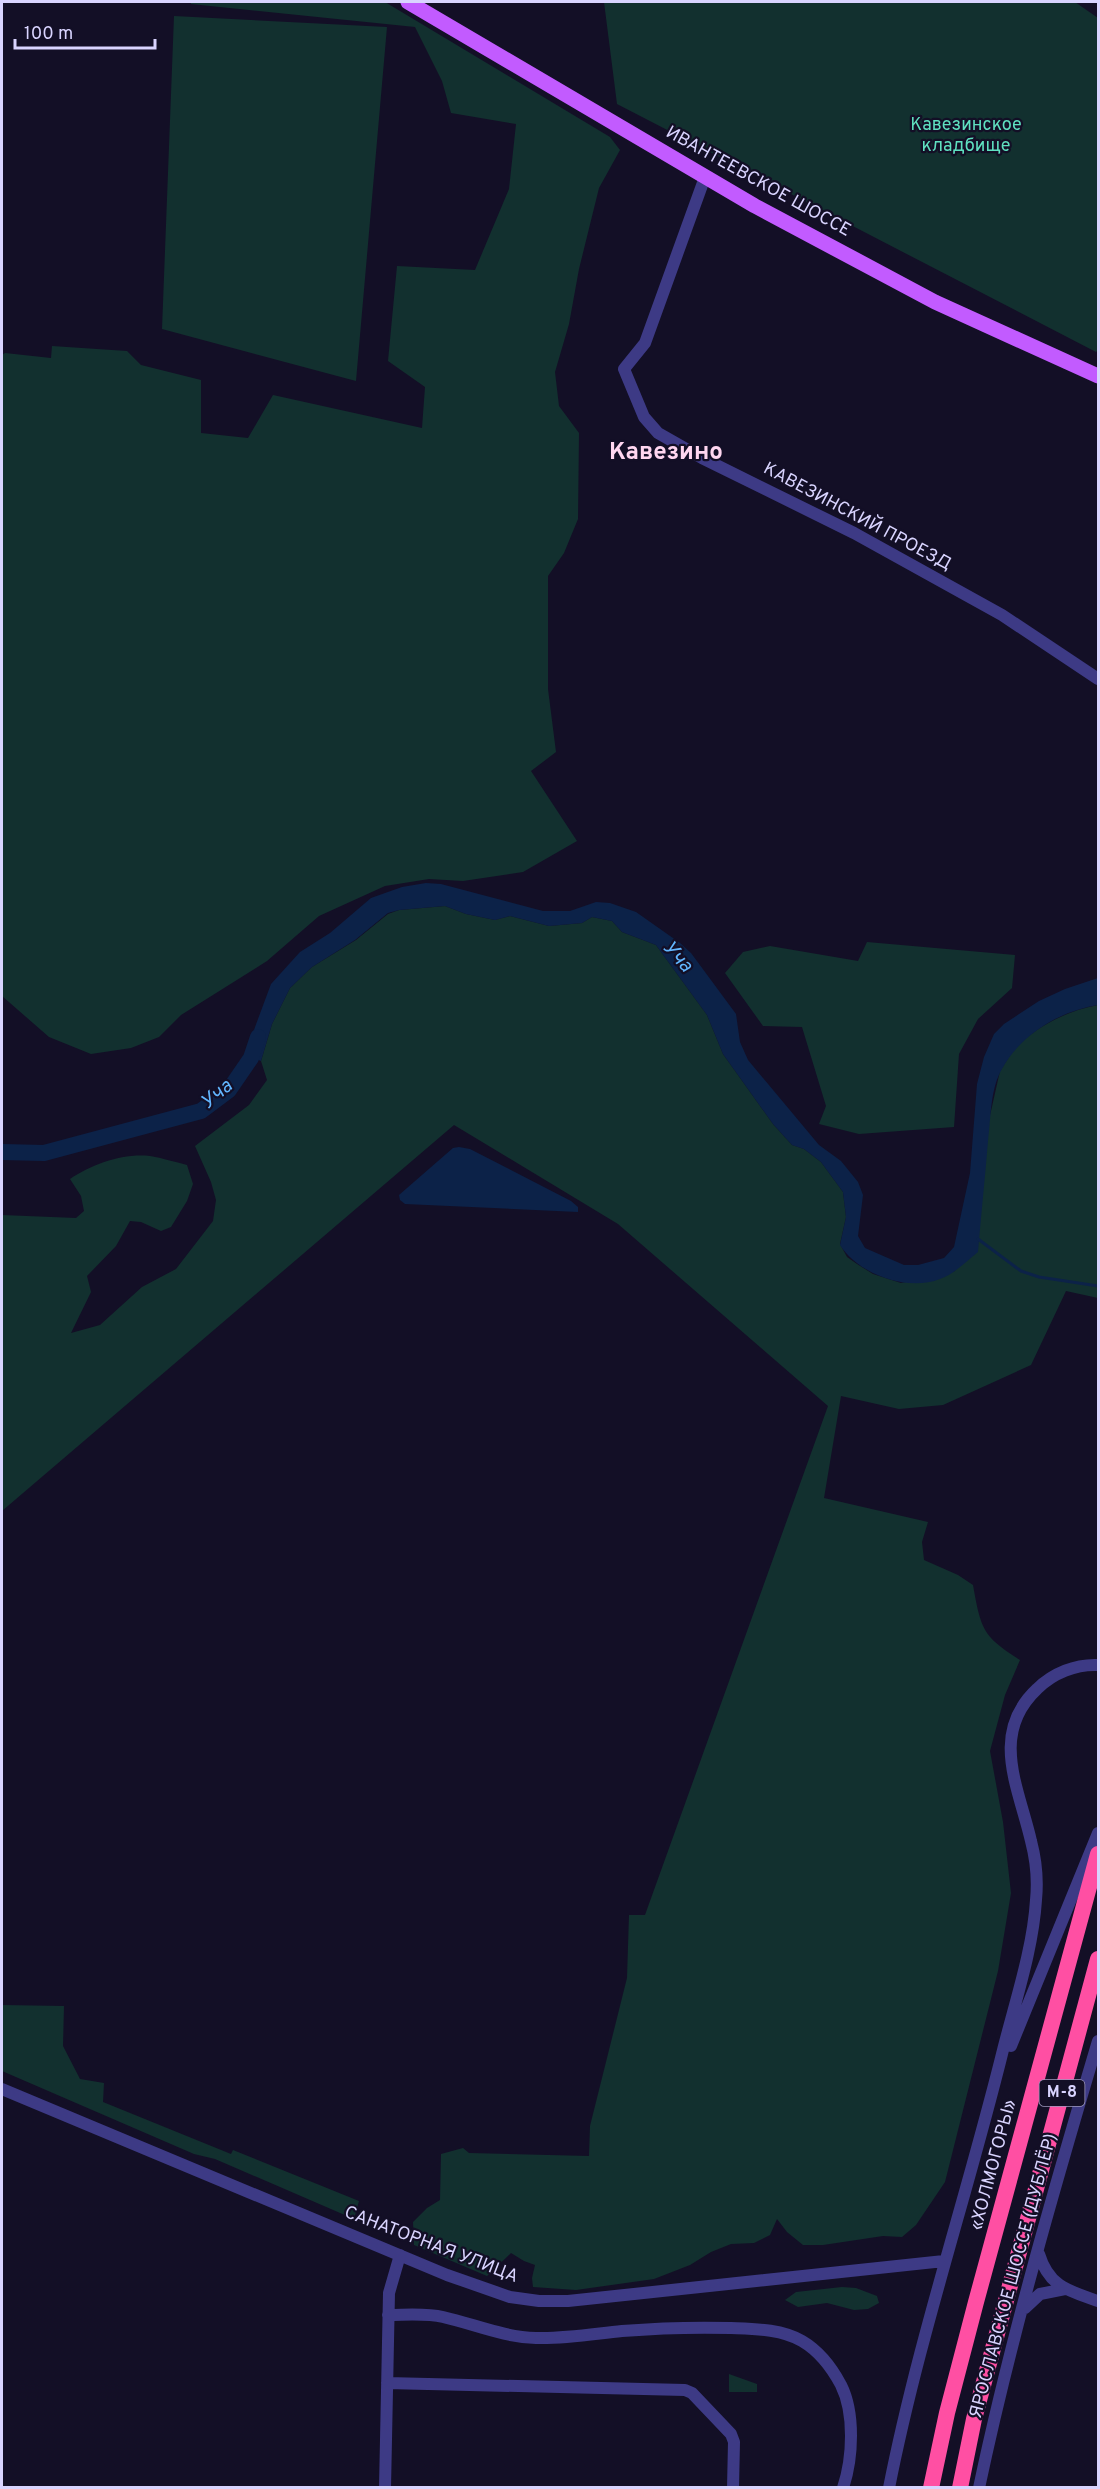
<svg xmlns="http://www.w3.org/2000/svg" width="1100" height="2489" font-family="Overpass,sans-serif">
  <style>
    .green { fill: #12302f }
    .water { fill: #0c2248 }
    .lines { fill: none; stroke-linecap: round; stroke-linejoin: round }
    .stream { stroke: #0c2248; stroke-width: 3 }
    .river { stroke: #0c2248; stroke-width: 16 }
    .minor { stroke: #3d3a85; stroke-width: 12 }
    .major { stroke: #c25bff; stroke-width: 15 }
    .highway { stroke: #ff4fa3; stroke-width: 16 }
    .labels { text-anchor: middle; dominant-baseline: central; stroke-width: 4.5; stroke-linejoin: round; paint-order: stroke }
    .shield { fill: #130f26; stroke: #9e99be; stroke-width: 1.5 }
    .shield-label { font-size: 16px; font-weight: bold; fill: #d9d4ff }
    .park-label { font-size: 18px; fill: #5fe0c0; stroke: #130f26 }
    .street-label { font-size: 18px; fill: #d9d4ff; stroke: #130f26 }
    .water-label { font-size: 20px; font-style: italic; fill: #62b6ff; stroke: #130f26 }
    .district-label { font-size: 24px; font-weight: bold; fill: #ffd6f0; stroke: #130f26 }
  </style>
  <rect width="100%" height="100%" fill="#130f26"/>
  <path class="green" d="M 191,2 L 385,2 L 610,137 L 620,150 L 599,188 L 579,269 L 569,324 L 555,372 L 559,406 L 579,433 L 578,519 L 564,553 L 548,576 L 548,689 L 556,752 L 531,771 L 577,841 L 523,872 L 463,881 L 429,879 L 385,886 L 319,916 L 267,961 L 181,1015 L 159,1037 L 131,1048 L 91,1054 L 49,1037 L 2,996 L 2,355 L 5,353 L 51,358 L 52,346 L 127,351 L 141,365 L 201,380 L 201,433 L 248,438 L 273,395 L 422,428 L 425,387 L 388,361 L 397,266 L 475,270 L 509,189 L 516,124 L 451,113 L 442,81 L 415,27 L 191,4 Z
    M 604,2 L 1075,2 L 1098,18 L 1098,350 L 1096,352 L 617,104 Z
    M 174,16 L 387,27 L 356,381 L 162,329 Z
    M 445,906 L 466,914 L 495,920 L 510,916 L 549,926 L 582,923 L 592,917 L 612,921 L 622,932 L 656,945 L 707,1015 L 723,1054 L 773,1124 L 792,1145 L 804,1149 L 821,1162 L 843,1192 L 846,1217 L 840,1244 L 847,1257 L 857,1264 L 873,1274 L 901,1283 L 955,1271 L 1000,1071 C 1006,1062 1012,1051 1019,1044 C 1041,1024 1070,1010 1098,1005 L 1098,1298 L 1066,1291 L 1031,1365 L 943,1405 L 899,1409 L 841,1396 L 824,1498 L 928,1522 L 922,1542 L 924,1560 L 958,1575 L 973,1585 C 981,1629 982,1636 1020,1660 L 1005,1695 L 990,1751 L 1003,1822 L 1011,1893 L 998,1971 L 945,2182 L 916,2225 L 902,2237 L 883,2236 L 823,2245 L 803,2245 L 787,2232 L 777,2219 L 770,2235 L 754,2243 L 731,2244 L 711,2252 L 690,2265 L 654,2279 L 576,2290 L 533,2287 L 532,2278 L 535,2265 L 524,2261 L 511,2253 L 487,2276 L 414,2245 L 413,2222 L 427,2208 L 440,2200 L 441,2154 L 463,2148 L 469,2153 L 589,2156 L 590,2126 L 627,1978 L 629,1915 L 645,1915 L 828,1406 L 618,1224 L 454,1125 L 2,1511 L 2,1215 L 76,1218 L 84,1211 L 81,1196 L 70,1179 C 92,1164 123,1153 150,1156 C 162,1158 175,1162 187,1165 L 193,1184 L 187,1201 L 171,1227 L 161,1231 L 141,1222 L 130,1221 L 116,1246 L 87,1276 L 91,1292 L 71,1333 L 100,1325 L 142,1287 L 176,1269 L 213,1221 L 216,1200 L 211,1182 L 195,1146 L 249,1105 L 267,1080 L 261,1061 L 272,1024 L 290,988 L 312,967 L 356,940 L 388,914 L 399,910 Z
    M 867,942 L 1015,955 L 1012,988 L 978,1019 L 959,1054 L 954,1127 L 859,1134 L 819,1124 L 826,1106 L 802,1027 L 763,1026 L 725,973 L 743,952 L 770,946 L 858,961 Z
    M 2,2005 L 64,2006 L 63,2046 L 80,2079 L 104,2083 L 103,2102 L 231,2154 L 233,2150 L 359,2201 L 354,2219 L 215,2159 L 194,2154 L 2,2071 Z
    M 842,2287 L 856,2288 L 877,2296 L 879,2303 L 868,2309 L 854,2310 L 827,2303 L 798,2307 L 785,2300 L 796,2292 Z
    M 729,2374 L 757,2384 L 757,2392 L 729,2392 Z"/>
  <path class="water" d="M 426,883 L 441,884 L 543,911 L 570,911 L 596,902 L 610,903 L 636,912 L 680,943 L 691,953 L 736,1014 L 740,1042 L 748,1060 L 819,1145 L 841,1161 L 858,1182 L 863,1195 L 858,1236 L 865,1248 L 904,1265 L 918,1265 L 944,1258 L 954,1247 L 970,1173 L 977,1084 L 984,1057 L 994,1034 L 1004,1024 L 1039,1001 L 1065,989 L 1098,978 L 1098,1005 C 1060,1011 1021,1034 1002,1069 C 990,1089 991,1118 988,1141 C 985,1178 981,1215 978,1252 C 966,1262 954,1274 940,1279 C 907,1292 858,1274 840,1245 L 846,1217 L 843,1192 L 821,1162 L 804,1149 L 792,1145 L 773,1124 L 723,1054 L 707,1015 L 656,945 L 622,932 L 612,921 L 592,917 L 582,923 L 549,926 L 510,916 L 495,920 L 466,914 L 445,906 L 399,910 L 388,913 L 355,940 L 312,967 L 290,988 L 272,1024 L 261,1061 L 245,1054 L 271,984 L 300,952 L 330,933 L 371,898 L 402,887 Z
    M 459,1147 L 470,1149 L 571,1201 L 578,1207 L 578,1212 L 405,1204 L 400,1200 L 399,1195 L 453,1148 Z"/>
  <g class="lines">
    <path class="stream" d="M 978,1239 L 1021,1271 L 1039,1277 L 1098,1286"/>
    <path class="river" d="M 2,1152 L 44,1153 L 201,1111 L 229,1090 L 251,1058 L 258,1037"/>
    <path class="minor" d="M 705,177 L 645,343 L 624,369 L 644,417 L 658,433 L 702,458 L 854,533 L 1002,615 L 1098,679
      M 1011,2046 L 1098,1833
      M 2,2089 L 447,2275 L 510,2297 L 539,2301 L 568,2301 L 944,2261
      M 1039,2254 C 1049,2287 1069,2291 1098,2301
      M 1025,2308 L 1040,2294 L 1065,2289
      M 388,2315 C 406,2315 426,2313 443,2317 C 474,2324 503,2337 536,2338 C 565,2339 593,2334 622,2331 C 659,2328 695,2327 731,2328 C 755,2329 781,2329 802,2341 C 819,2351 832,2368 841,2385 C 855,2413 853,2458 843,2488
      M 387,2383 L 685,2390 L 692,2393 L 731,2434 L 734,2442 L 733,2488
      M 385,2488 L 389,2293 L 400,2255
      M 889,2488 C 918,2341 966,2199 1002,2054 C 1014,2005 1033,1950 1036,1900 C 1038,1880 1036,1860 1031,1841 C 1019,1788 989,1734 1037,1689 C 1053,1673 1076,1664 1098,1665
      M 979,2488 C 1011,2337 1054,2189 1098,2041"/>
    <path class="major" d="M 408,2 L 755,206 L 935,302 L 1098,376"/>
    <path class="highway" d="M 931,2488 L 947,2413 L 976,2302 L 1098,1854
      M 960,2488 L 974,2419 L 1098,1959"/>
  </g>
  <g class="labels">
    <rect class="shield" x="1039.5" y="2080" width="45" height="26" rx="4.5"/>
    <g class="shield-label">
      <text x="1062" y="2093">М-8</text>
    </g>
    <g class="park-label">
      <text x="966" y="125">Кавезинское<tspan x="966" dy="21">кладбище</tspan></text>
    </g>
    <g class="street-label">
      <text transform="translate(758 182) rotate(29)">ИВАНТЕЕВСКОЕ ШОССЕ</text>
      <text transform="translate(857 517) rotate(28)">КАВЕЗИНСКИЙ ПРОЕЗД</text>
      <text transform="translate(994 2165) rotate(-75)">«ХОЛМОГОРЫ»</text>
      <text transform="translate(431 2245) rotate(21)">САНАТОРНАЯ УЛИЦА</text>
      <text transform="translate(1014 2276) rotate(-75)">ЯРОСЛАВСКОЕ ШОССЕ (ДУБЛЁР)</text>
    </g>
    <g class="water-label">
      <text transform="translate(677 957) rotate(49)">Уча</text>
      <text transform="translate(217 1095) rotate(-40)">Уча</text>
    </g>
    <g class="district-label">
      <text x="666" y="453">Кавезино</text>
    </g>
  </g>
  <rect width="1100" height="2489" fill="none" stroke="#d9d4ff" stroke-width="6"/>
  <path d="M15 39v9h140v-9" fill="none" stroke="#d9d4ff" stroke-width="3"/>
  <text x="24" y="39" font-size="18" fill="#d9d4ff" stroke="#130f26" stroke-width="4.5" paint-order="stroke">100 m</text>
</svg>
